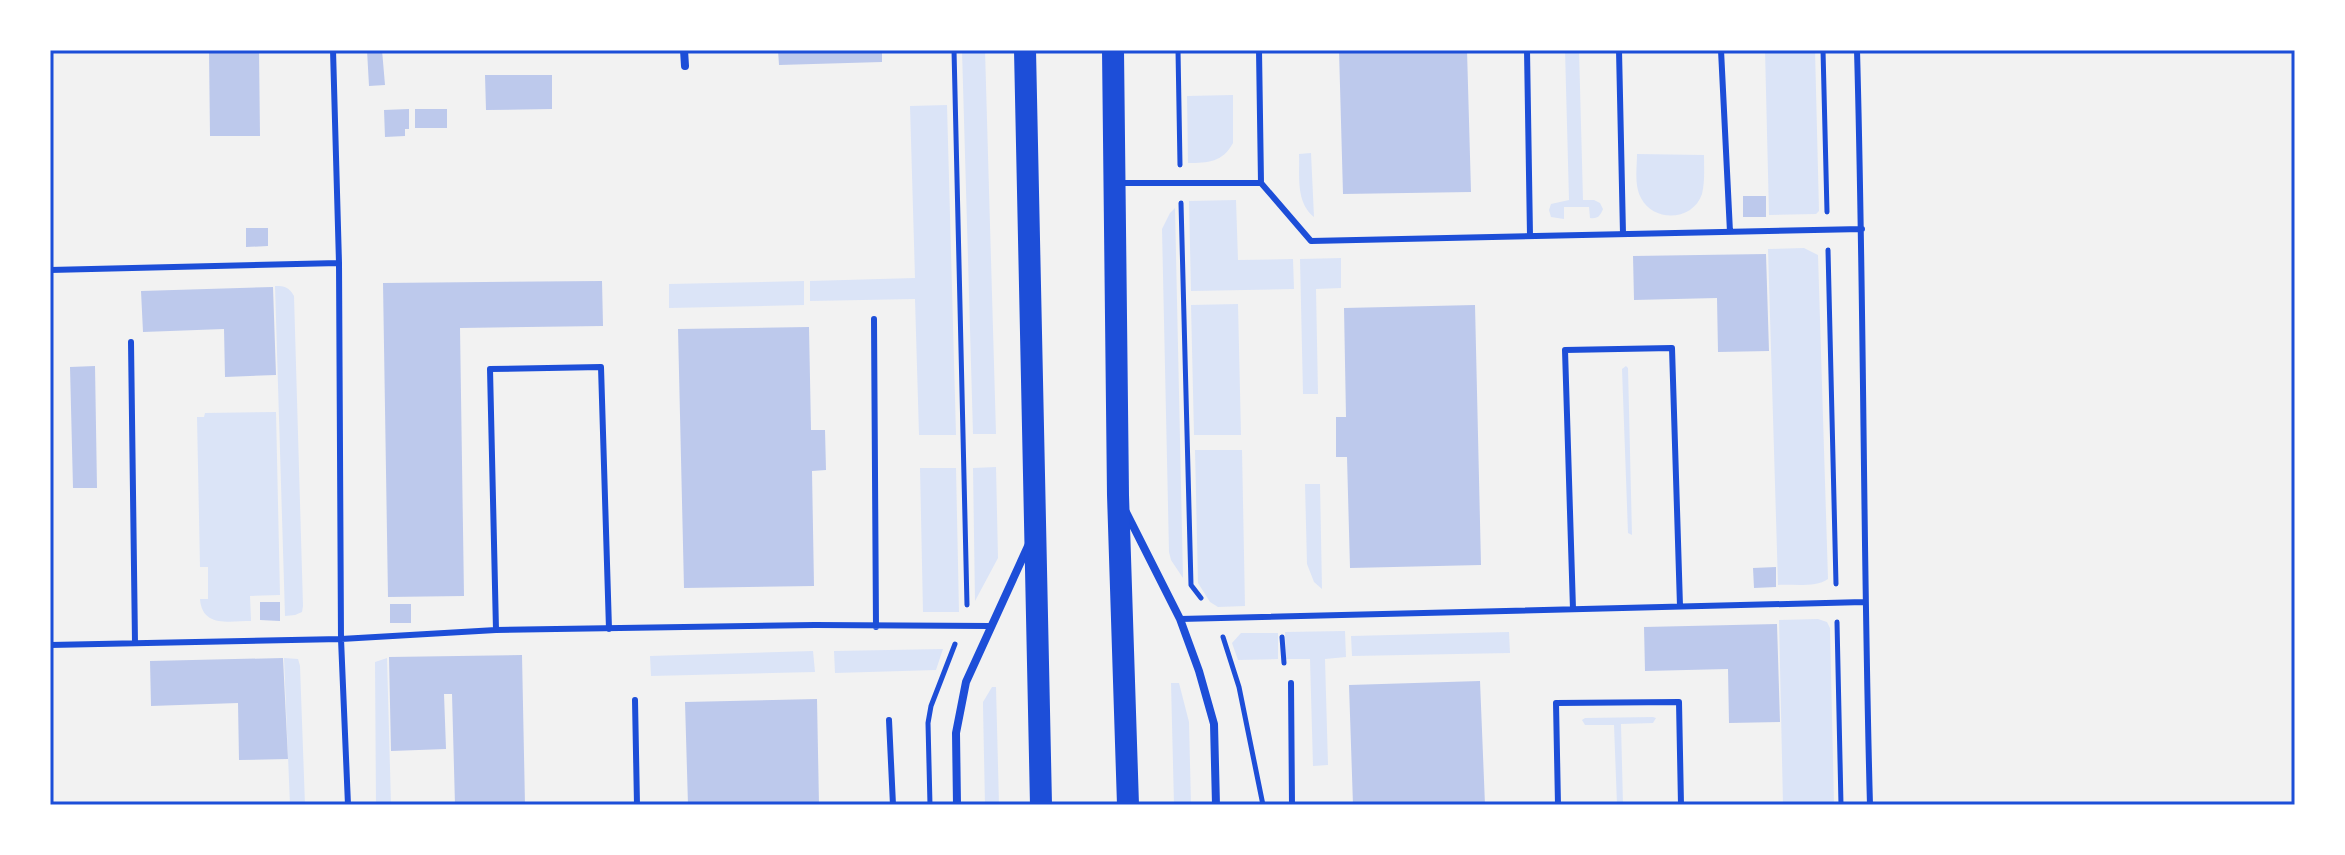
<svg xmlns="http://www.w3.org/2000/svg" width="2345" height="855" font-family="Roboto,sans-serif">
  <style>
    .green { fill: #dbe4f7 }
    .building { fill: #bdc9ec }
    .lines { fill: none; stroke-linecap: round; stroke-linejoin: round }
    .path { stroke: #1d4ed8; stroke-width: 5 }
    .service { stroke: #1d4ed8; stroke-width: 6 }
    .minor { stroke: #1d4ed8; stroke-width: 8 }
    .trunk { stroke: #1d4ed8; stroke-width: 22 }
    .neatline { fill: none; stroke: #1d4ed8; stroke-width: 3 }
  </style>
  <rect width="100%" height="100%" fill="#f2f2f2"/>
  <path class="green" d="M 962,50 L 985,50 L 996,434 L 973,434 Z
    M 1565,50 L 1579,50 L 1583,200 L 1594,200 L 1600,203 L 1603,209 C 1600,216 1598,219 1590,218 L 1589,207 L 1564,207 L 1564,219 L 1551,217 L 1549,210 L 1551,204 L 1569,200 Z
    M 1765,50 L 1815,50 L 1819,211 L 1816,214 L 1769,215 Z
    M 1233,95 L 1233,143 C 1223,162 1208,163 1188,163 L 1187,96 Z
    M 947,105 L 956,435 L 919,435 L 915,299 L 810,301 L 810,281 L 915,278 L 910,106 Z
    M 1311,153 L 1314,217 C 1295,202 1300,175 1299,154 Z
    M 1637,154 L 1704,155 C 1704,168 1705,182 1702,194 C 1693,221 1654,223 1641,198 C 1634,185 1637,168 1637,154 Z
    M 1236,200 L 1238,260 L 1293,259 L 1294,289 L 1191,291 L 1189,201 Z
    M 1175,208 L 1183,578 L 1171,560 L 1169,552 L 1162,229 L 1170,213 Z
    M 1804,248 L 1818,255 L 1828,579 C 1815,588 1793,584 1778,585 L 1768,249 Z
    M 1341,258 L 1341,288 L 1316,289 L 1318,394 L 1303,394 L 1300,259 Z
    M 804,281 L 804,305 L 669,308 L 669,284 Z
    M 275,286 C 285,286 289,287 294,296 L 303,606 L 302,612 L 295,615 L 285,616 Z
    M 1238,304 L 1241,435 L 1194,435 L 1191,305 Z
    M 1626,366 L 1628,368 L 1632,535 L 1628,533 L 1622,369 Z
    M 276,412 L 280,595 L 250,596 L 251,621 C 230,621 202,628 200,599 L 208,599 L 208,567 L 200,567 L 197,417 L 204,417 L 205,413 Z
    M 1242,450 L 1245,606 L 1218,607 L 1210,602 L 1198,583 L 1195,450 Z
    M 996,467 L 998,558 L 975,601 L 973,468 Z
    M 920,468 L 956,468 L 959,612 L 923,612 Z
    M 1305,484 L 1320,484 L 1322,589 L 1314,582 L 1307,564 Z
    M 1818,619 L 1827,622 L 1830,628 L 1834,805 L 1783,805 L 1779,620 Z
    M 1345,631 L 1346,657 L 1325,659 L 1328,765 L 1313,766 L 1310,659 L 1286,659 L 1285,632 Z
    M 1509,632 L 1510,653 L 1352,656 L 1351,636 Z
    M 1241,633 L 1278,633 L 1278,659 L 1238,660 L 1232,643 Z
    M 943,649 L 936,670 L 835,673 L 834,651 Z
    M 813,651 L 815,672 L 651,676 L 650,656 Z
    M 284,658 L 298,659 L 300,666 L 305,805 L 290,805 Z
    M 387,658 L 391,805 L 376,805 L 375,662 Z
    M 1171,683 L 1179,683 L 1189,722 L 1191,805 L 1174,805 Z
    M 992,687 L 996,687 L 999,805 L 985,805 L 983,706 L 983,702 Z
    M 1653,717 L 1656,718 L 1653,723 L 1621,724 L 1623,805 L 1617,805 L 1614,725 L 1585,725 L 1582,720 L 1585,718 Z"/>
  <path class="building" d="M 209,50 L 259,50 L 260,136 L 210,136 Z
    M 367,50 L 382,50 L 385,85 L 369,86 Z
    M 778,50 L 882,50 L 882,62 L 779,65 Z
    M 1339,50 L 1467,50 L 1471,192 L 1343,194 Z
    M 485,75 L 552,75 L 552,109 L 486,110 Z
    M 409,109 L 409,129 L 405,129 L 405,136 L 385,137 L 384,110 Z
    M 415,109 L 447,109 L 447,128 L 415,128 Z
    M 1743,196 L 1766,196 L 1766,217 L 1743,217 Z
    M 246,228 L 268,228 L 268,246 L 246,247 Z
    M 1766,254 L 1769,351 L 1718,352 L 1717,298 L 1634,300 L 1633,256 Z
    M 602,281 L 603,326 L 460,328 L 464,596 L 388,597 L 383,283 Z
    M 273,287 L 276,375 L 225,377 L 224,329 L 143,332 L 141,291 Z
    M 1475,305 L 1481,565 L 1350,568 L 1347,457 L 1336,457 L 1336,417 L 1346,417 L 1344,308 Z
    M 809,327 L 811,430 L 825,430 L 826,470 L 812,471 L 814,586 L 684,588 L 678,329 Z
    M 95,366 L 97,488 L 73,488 L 70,367 Z
    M 1776,567 L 1776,587 L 1754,588 L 1753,568 Z
    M 260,602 L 280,602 L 280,621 L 260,620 Z
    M 390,604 L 411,604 L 411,623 L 390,623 Z
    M 1777,624 L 1780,722 L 1729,723 L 1728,669 L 1645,671 L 1644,627 Z
    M 522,655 L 525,805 L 455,805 L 452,694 L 444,694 L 446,749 L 391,751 L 389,657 Z
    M 283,658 L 288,759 L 239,760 L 238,703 L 151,706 L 150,661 Z
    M 1480,681 L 1485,805 L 1353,805 L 1349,685 Z
    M 817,699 L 819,805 L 688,805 L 685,702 Z"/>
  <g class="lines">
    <path class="path" d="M 954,50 L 967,605
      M 1178,50 L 1180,165
      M 1823,50 L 1827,212
      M 1181,203 L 1191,585 L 1201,598
      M 1828,250 L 1836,584
      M 1837,622 L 1841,805
      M 1223,637 L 1239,687 L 1263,805
      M 1282,637 L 1284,663
      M 930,805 L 928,723 L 931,706 L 955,644"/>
    <path class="service" d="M 333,50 L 339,263 L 341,639 L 348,805
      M 1259,50 L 1261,183
      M 1527,50 L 1530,236
      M 1619,50 L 1623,234
      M 1721,50 L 1730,232
      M 1857,50 C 1864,302 1863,553 1870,805
      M 1117,183 L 1261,183 L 1311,241 L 1862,229
      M 50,270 L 339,263
      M 874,319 L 876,627
      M 131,342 L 135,643
      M 1573,609 L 1565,350 L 1672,348 L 1680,606
      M 1180,619 L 1864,602
      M 496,630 L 490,369 L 601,367 L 609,629
      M 50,645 L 341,639 L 496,630 L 815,625 L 990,626
      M 1291,683 L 1292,805
      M 635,700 L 637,805
      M 889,720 L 893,805
      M 1558,805 L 1556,703 L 1679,702 L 1681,805"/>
    <path class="minor" d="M 684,50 L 685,66
      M 1126,512 L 1180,619 L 1199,671 L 1214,724 L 1216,805
      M 957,805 L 956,733 L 966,682 L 1029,544"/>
    <path class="trunk" d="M 1025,50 L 1041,805
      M 1113,50 L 1118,495 L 1128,805"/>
  </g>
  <rect width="2345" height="855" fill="none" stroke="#ffffff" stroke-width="104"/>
  <rect x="52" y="52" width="2241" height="751" class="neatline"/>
</svg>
